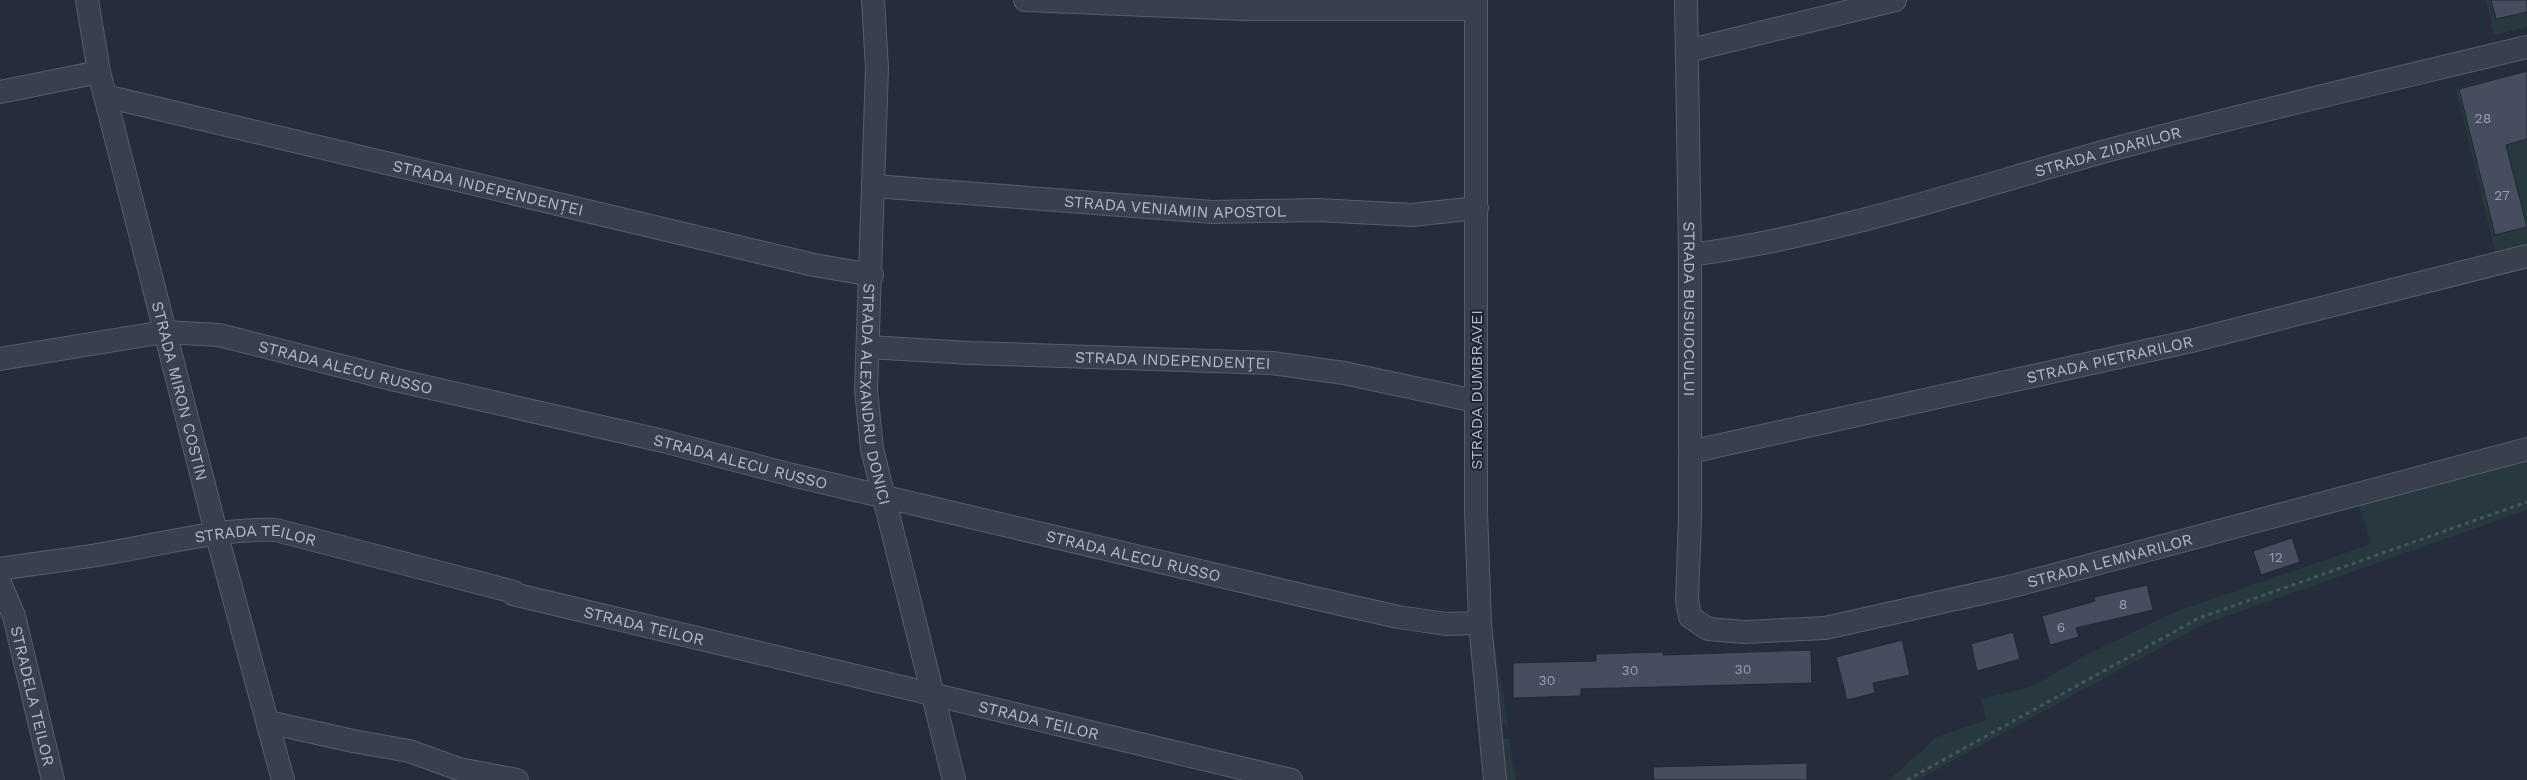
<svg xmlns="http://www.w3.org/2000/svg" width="2527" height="780" font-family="'Work Sans',sans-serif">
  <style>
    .green { fill: #27393e }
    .building { fill: #454d5e; stroke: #202634 }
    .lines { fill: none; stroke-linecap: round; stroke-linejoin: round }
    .minor-casing { stroke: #575d6b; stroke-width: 24 }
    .path { stroke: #45565b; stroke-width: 3; stroke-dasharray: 4 4; stroke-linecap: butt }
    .minor { stroke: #393f4d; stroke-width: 22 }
    .labels { text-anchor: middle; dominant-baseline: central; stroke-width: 4; stroke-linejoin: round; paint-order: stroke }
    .number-label { font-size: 14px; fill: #999fae }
    .street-label { font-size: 16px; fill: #b5bac8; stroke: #1e2432 }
  </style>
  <rect width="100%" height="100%" fill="#252d3d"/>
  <path class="green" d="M 2486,0 L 2527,0 L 2527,27 L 2494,35 Z
    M 2527,71 L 2527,243 L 2495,251 L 2456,88 Z
    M 2527,459 L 2527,510 L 2202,625 L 1917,780 L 1889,780 L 1937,737 L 1986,720 L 1981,699 L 2031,687 L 2090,653 L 2175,612 L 2371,544 L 2358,504 Z
    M 1494,639 L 1508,726 L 1497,720 L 1489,640 Z
    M 1499,739 L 1509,739 L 1516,780 L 1504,780 Z"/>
  <path class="building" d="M 2491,0 L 2527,0 L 2527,12 L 2496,19 Z
    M 2527,71 L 2527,139 L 2506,145 L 2527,227 L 2495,235 L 2459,89 Z
    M 2292,538 L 2300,562 L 2261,575 L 2253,551 Z
    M 2147,585 L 2153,610 L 2076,628 L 2079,637 L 2050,645 L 2042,616 L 2095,601 L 2094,597 Z
    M 2013,632 L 2020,659 L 1977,671 L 1971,644 Z
    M 1902,640 L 1910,675 L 1873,683 L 1875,693 L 1847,700 L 1836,657 Z
    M 1811,650 L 1812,683 L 1581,689 L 1581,696 L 1513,698 L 1513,663 L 1596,661 L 1596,654 L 1663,652 L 1663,655 Z
    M 1807,763 L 1807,780 L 1654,780 L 1653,767 Z"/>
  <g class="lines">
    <defs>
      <g id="minor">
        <path id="s1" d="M 87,0 L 99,72 L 216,532 L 283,780"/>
        <path id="s2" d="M 873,0 L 877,68 L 866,390 L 872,449 L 954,780"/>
        <path d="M 1025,0 L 1243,9 L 1476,9"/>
        <path d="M 1476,0 L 1476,511 L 1480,623 L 1495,780"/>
        <path id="s3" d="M 1686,0 L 1690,255 L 1690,517 L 1687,600 L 1690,617 L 1708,629 L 1745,632 L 1825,628 L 2009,587 L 2527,449"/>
        <path d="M 1687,51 L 1895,0"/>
        <path d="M 0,92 L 99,72"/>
        <path id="s4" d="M 105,96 L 814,265 L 872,275"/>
        <path id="s5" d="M 874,186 L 1212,212 L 1317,210 L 1412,215 L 1477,208"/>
        <path id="s6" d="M 1690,255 C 1832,236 1969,189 2106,151 C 2246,113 2386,81 2527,47"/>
        <path id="s7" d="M 868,347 L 970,353 L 1272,363 L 1344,373 L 1475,401"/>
        <path id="s8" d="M 0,359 L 164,332 L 219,335 L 396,380 L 663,441 L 792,475 L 1301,595 L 1398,617 L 1446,624 L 1480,623"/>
        <path id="s9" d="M 1690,452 L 2191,341 L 2527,256"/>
        <path id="s10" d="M 0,569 C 38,563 76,559 114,552 C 168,543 221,528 276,530 L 514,592 L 513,594 L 1291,780"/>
        <path id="s11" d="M 0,583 L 14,616 L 53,780"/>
        <path d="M 268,722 L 353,741 L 409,751 L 459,769 L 517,780"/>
      </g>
    </defs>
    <use href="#minor" class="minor-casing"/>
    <path class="path" d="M 1907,780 L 2199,618 L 2527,502"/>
    <use href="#minor" class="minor"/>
  </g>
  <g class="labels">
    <g class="number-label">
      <text x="2483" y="118">28</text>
      <text x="2502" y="195">27</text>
      <text x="2276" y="557">12</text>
      <text x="2123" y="604">8</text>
      <text x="2061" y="627">6</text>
      <text x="1743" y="669">30</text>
      <text x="1630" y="670">30</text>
      <text x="1547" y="680">30</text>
    </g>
    <g class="street-label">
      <text stroke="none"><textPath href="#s6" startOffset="431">STRADA ZIDARILOR</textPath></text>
      <text stroke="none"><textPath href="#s4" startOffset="394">STRADA INDEPENDENȚEI</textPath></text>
      <text stroke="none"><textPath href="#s5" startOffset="302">STRADA VENIAMIN APOSTOL</textPath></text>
      <text stroke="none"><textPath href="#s3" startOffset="309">STRADA BUSUIOCULUI</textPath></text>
      <text stroke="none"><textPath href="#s9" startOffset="430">STRADA PIETRARILOR</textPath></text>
      <text stroke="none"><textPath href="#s7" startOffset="305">STRADA INDEPENDENŢEI</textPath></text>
      <text stroke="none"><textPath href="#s8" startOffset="352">STRADA ALECU RUSSO</textPath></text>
      <text transform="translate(1476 390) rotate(-90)">STRADA DUMBRAVEI</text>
      <text stroke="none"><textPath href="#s1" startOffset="402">STRADA MIRON COSTIN</textPath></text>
      <text stroke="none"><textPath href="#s2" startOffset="395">STRADA ALEXANDRU DONICI</textPath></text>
      <text stroke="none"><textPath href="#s8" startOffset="758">STRADA ALECU RUSSO</textPath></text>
      <text stroke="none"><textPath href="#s10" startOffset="259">STRADA TEILOR</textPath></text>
      <text stroke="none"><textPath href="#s8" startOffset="1162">STRADA ALECU RUSSO</textPath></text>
      <text stroke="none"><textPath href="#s3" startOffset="1049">STRADA LEMNARILOR</textPath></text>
      <text stroke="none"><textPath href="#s10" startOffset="662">STRADA TEILOR</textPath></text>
      <text stroke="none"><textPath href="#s11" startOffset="118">STRADELA TEILOR</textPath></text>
      <text stroke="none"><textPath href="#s10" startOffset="1068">STRADA TEILOR</textPath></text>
    </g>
  </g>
</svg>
